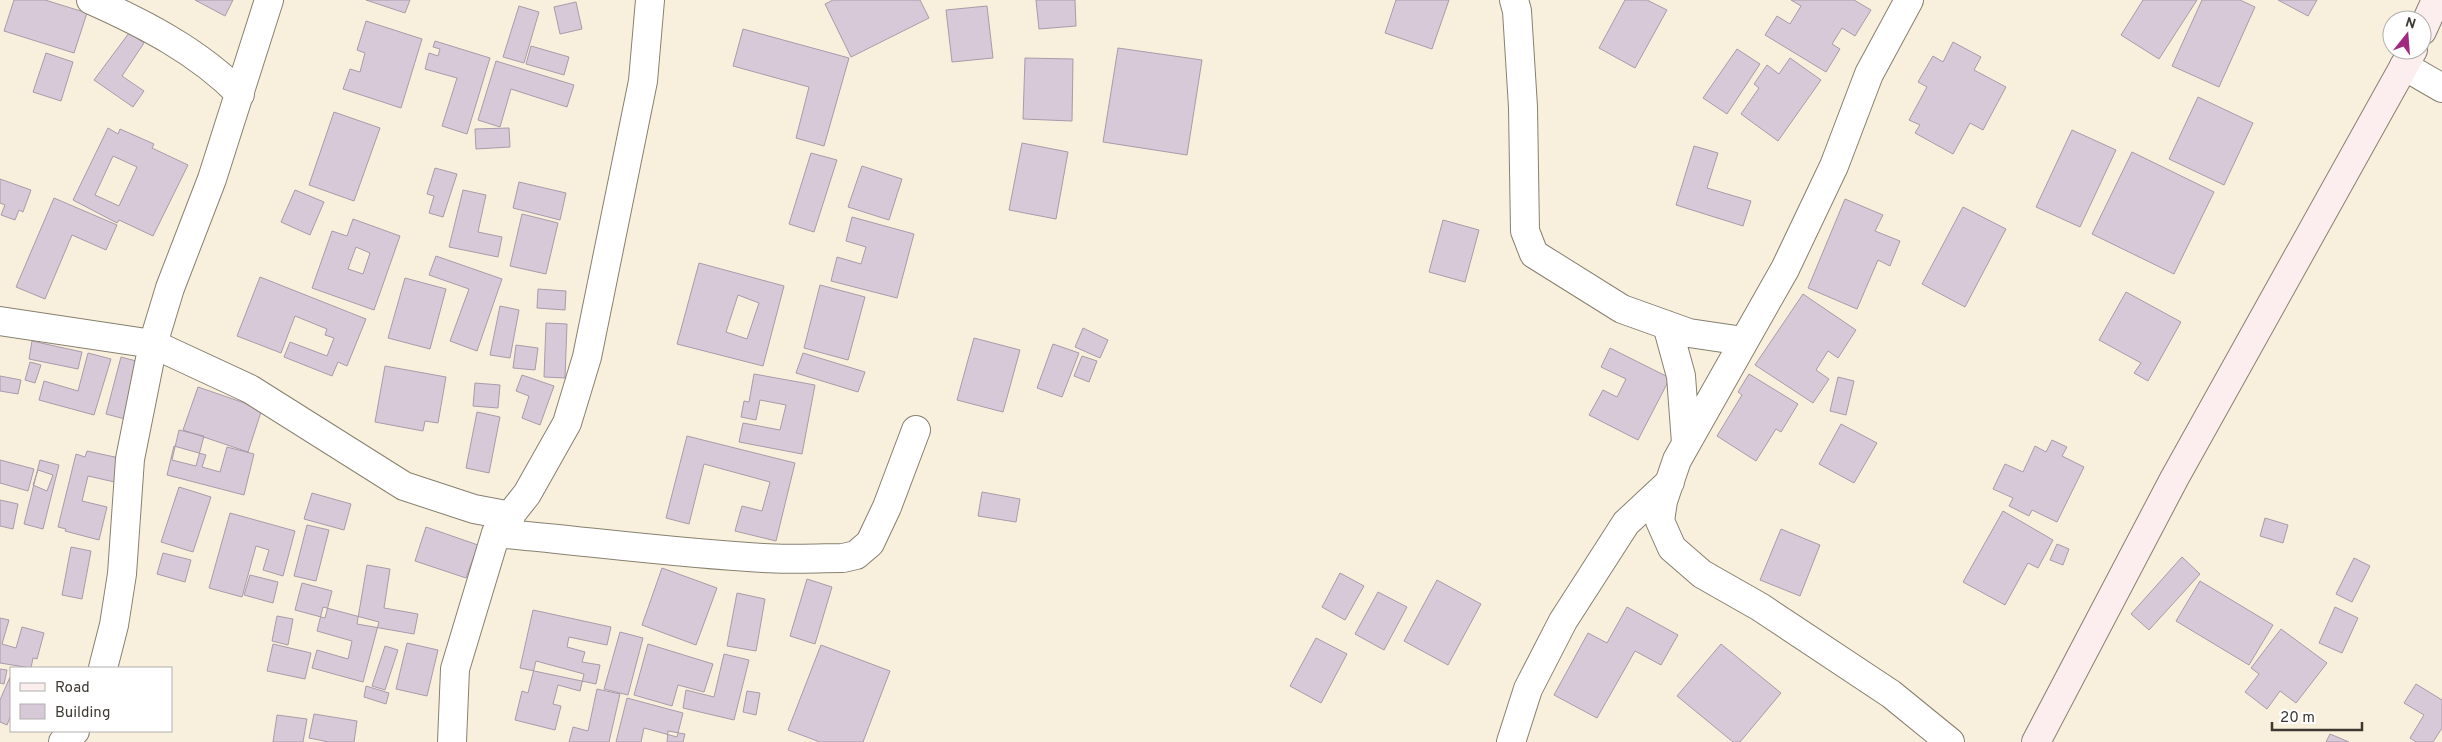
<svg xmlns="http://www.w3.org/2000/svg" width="2442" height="742" font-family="Overpass,sans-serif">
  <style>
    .building { fill: #d8c9d8; stroke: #a99ba9; fill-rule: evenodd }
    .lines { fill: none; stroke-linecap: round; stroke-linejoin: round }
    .street-casing { stroke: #87806f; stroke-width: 30 }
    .secondary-casing { stroke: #87806f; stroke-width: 30 }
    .street { stroke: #fff; stroke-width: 28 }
    .secondary { stroke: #fcedee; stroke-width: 28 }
  </style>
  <rect width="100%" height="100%" fill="#f8f0dd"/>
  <path class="building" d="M 14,0 L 45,0 L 87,13 L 74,53 L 4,31 Z
    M 195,0 L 233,0 L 225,16 Z
    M 366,0 L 410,0 L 405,13 Z
    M 833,0 L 920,0 L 929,18 L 851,57 L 825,4 Z
    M 1036,0 L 1075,0 L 1076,26 L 1039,29 Z
    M 1396,0 L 1449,0 L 1432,49 L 1385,33 Z
    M 1625,0 L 1647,0 L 1667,10 L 1635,68 L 1599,48 Z
    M 1791,0 L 1854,0 L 1871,10 L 1855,36 L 1842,28 L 1832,44 L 1840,49 L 1826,72 L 1765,35 L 1777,16 L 1790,24 L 1801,6 Z
    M 2143,0 L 2197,0 L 2159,59 L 2121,35 Z
    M 2202,0 L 2240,0 L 2255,7 L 2219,87 L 2172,66 Z
    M 2278,0 L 2317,0 L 2308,16 Z
    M 576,2 L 582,29 L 560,34 L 554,7 Z
    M 519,6 L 539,12 L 524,63 L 503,57 Z
    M 987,6 L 993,58 L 952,62 L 946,10 Z
    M 366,21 L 422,39 L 401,108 L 343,89 L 350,69 L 360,72 L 365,53 L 357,50 Z
    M 743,29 L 849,58 L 824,146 L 796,138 L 809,87 L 733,66 Z
    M 129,33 L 144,43 L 122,76 L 144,91 L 133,107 L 94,80 Z
    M 435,41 L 490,58 L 467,134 L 442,126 L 457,78 L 425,69 L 429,53 L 438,56 L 440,49 L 433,47 Z
    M 1953,42 L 1981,57 L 1974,70 L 2006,87 L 1983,130 L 1970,123 L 1953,154 L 1915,133 L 1920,125 L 1909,120 L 1927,87 L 1918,82 L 1933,56 L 1943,62 Z
    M 531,46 L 569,57 L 564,75 L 526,64 Z
    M 1118,48 L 1202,60 L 1187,155 L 1103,142 Z
    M 1737,49 L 1760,64 L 1727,114 L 1703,98 Z
    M 46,53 L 73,62 L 61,101 L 33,92 Z
    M 1025,58 L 1073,59 L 1072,121 L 1023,119 Z
    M 1790,58 L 1821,80 L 1778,141 L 1741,114 L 1759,88 L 1754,84 L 1767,65 L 1779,74 Z
    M 496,61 L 574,85 L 567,107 L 511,89 L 500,127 L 478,120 Z
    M 2198,97 L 2253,123 L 2224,185 L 2169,159 Z
    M 334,112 L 380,128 L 354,201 L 309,185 Z
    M 108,128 L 118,134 L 120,129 L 154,144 L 152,148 L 188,165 L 153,236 L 119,220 L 117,223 L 73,200 ZM 113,156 L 137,167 L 119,206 L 95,195 Z
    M 509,128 L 510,147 L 476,149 L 475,129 Z
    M 2072,130 L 2116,150 L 2080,227 L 2036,207 Z
    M 1022,143 L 1068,152 L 1056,219 L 1009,210 Z
    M 1694,146 L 1718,153 L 1707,188 L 1751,201 L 1743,226 L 1676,205 Z
    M 2132,152 L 2214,192 L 2174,274 L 2092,234 Z
    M 811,153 L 837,160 L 814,232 L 789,224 Z
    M 862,166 L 902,179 L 889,220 L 848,207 Z
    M 435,168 L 457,174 L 443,217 L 429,213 L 434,196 L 427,194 Z
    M 0,179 L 31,190 L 23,212 L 19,210 L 15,220 L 1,215 L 5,205 L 0,203 Z
    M 519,182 L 566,193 L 560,220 L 513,208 Z
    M 295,190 L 324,202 L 310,235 L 281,222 Z
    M 463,190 L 486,195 L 478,232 L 502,237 L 498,257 L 449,247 Z
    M 54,198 L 117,225 L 106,250 L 72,235 L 45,299 L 16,287 Z
    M 1845,199 L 1883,215 L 1875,231 L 1900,241 L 1890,266 L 1878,260 L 1857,309 L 1808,288 Z
    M 1963,207 L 2006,229 L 1965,307 L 1922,284 Z
    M 522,214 L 558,223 L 546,274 L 510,266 Z
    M 852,217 L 914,234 L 897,298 L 831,281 L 837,257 L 861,264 L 866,247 L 846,241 Z
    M 353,219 L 400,236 L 374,310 L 312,288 L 332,231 L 347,236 ZM 356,247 L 370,253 L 363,274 L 348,269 Z
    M 1443,220 L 1479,230 L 1465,282 L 1429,272 Z
    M 436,256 L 502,279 L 477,351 L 450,341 L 469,289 L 429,275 Z
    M 699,263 L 784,286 L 763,366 L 677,344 ZM 738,295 L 759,303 L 747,339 L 726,332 Z
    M 260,277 L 366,319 L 347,366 L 338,362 L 332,376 L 284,357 L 290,342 L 327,356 L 334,338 L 325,335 L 327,329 L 295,316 L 281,353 L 237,336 Z
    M 405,278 L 446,289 L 430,349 L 388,338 Z
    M 820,285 L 865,297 L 848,360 L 804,348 Z
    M 538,289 L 566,291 L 565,310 L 537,308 Z
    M 2126,292 L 2181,322 L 2148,381 L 2134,373 L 2141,363 L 2099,340 Z
    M 1803,294 L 1856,330 L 1838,358 L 1828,351 L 1816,370 L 1829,379 L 1813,403 L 1755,365 Z
    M 500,306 L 519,310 L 510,358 L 490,355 Z
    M 546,323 L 567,324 L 565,378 L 544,377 Z
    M 1083,328 L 1108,340 L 1100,358 L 1075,347 Z
    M 974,338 L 1020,350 L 1003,412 L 957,400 Z
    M 32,341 L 82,352 L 78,369 L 29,359 Z
    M 1053,344 L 1079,353 L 1062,397 L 1037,388 Z
    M 516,345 L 538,348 L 535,370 L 513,368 Z
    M 1610,348 L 1670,378 L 1638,440 L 1589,415 L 1603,390 L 1617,397 L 1626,379 L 1601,367 Z
    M 88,353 L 111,359 L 94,415 L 39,400 L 44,381 L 78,391 Z
    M 803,353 L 865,372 L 858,392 L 796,373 Z
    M 1082,356 L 1097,361 L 1089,382 L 1074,376 Z
    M 121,357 L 140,362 L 125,419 L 106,414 Z
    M 30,362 L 41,365 L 35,383 L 25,380 Z
    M 385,366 L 446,377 L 438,423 L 425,421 L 423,431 L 375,422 Z
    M 754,374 L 815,385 L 802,454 L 739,442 L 743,423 L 780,430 L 786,405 L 760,400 L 756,420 L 741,417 L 744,401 L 749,402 Z
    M 1749,374 L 1798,404 L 1781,432 L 1776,429 L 1756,461 L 1717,436 L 1742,395 L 1738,392 Z
    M 522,375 L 554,386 L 540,425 L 522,418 L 529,396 L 516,391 Z
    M 0,376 L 21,380 L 18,394 L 0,391 Z
    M 1838,377 L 1854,381 L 1846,415 L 1830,411 Z
    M 475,383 L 500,385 L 498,408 L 473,406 Z
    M 198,387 L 262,409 L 248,452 L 183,430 Z
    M 477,412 L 500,417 L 489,473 L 466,468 Z
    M 1841,424 L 1877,443 L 1854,483 L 1819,464 Z
    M 179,430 L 204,436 L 196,466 L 172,460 Z
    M 687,436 L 795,463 L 776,541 L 735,531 L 742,506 L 762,511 L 770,482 L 704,464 L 689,524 L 666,518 Z
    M 2052,440 L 2067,447 L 2062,456 L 2084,467 L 2057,522 L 2032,510 L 2029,516 L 2009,506 L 2013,498 L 1993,489 L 2005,464 L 2023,472 L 2035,446 L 2046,452 Z
    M 174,446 L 206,455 L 202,467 L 220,472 L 227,447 L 254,454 L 244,495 L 167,475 Z
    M 87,451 L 124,459 L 119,483 L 88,476 L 82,501 L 107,507 L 99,540 L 65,531 L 66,529 L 58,527 L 76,454 L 85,457 Z
    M 0,460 L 34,469 L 28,491 L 0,483 Z
    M 40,460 L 59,465 L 43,529 L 24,524 Z
    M 38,470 L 53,475 L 47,491 L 33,485 Z
    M 179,487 L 211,497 L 193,552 L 161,542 Z
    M 982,492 L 1020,499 L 1016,522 L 978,516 Z
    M 312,493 L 351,504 L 344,530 L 304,519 Z
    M 0,500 L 18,504 L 13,529 L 0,526 Z
    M 2003,511 L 2053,540 L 2038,568 L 2028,563 L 2005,605 L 1963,582 Z
    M 230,513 L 295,531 L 283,576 L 263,570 L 269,550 L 256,546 L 242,597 L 209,588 Z
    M 2265,518 L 2288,525 L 2283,543 L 2260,536 Z
    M 307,525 L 329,530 L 316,581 L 294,576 Z
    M 426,527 L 478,545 L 466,578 L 415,561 Z
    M 1781,529 L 1820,545 L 1800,596 L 1760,580 Z
    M 2057,544 L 2069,549 L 2063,565 L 2050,560 Z
    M 71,547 L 91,551 L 82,599 L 62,595 Z
    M 163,553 L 191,560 L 185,582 L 157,574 Z
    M 2182,557 L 2200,574 L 2149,630 L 2131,614 Z
    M 2354,558 L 2370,566 L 2352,602 L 2336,594 Z
    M 367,565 L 390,569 L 384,608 L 418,614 L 414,634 L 357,624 Z
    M 662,568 L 717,588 L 696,645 L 642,625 Z
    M 1340,573 L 1364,586 L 1345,620 L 1322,607 Z
    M 250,575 L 278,582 L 273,603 L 244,595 Z
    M 807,579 L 832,587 L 815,644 L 790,636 Z
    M 1437,580 L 1481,604 L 1448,665 L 1404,641 Z
    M 2200,581 L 2273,625 L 2249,665 L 2176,621 Z
    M 302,583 L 332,591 L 325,618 L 295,610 Z
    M 1378,592 L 1407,607 L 1384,650 L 1355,634 Z
    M 737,593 L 765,599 L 756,651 L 727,646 Z
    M 323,607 L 379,622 L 363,682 L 312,668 L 317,650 L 348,659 L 352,641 L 317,631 Z
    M 1627,607 L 1678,635 L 1661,665 L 1635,651 L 1597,718 L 1554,695 L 1588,633 L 1607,643 Z
    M 2335,607 L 2358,618 L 2342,653 L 2319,643 Z
    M 533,610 L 611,627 L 607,645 L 569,637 L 567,647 L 585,652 L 582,662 L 600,665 L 596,684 L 520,668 Z
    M 277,616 L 293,619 L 288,645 L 272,641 Z
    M 0,618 L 9,620 L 2,644 L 16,648 L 22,627 L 44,633 L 37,659 L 33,658 L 31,668 L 0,663 Z
    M 2281,629 L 2327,663 L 2296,703 L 2280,691 L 2267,709 L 2245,692 L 2259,674 L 2251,668 Z
    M 620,632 L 643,638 L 628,695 L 604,689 Z
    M 1316,638 L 1347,654 L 1321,703 L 1290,686 Z
    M 407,643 L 438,650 L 427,696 L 396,689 Z
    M 273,644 L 311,653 L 305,679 L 267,671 Z
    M 648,644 L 713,664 L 704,692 L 678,685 L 672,706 L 634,695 Z
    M 1721,644 L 1781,693 L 1740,742 L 1733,742 L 1677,696 Z
    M 821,645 L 890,671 L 863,742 L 820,742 L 788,730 Z
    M 385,646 L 398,650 L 385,690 L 372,686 Z
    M 724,654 L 749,660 L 734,720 L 683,708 L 686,690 L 714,697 Z
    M 536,661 L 584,674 L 580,691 L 558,685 L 553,704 L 561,706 L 555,730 L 515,720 L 522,691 L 528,693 Z
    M 0,669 L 7,670 L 4,684 L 0,683 Z
    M 10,677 L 11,715 L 7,725 L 0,722 L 0,700 Z
    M 2416,684 L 2442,700 L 2442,728 L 2433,742 L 2416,742 L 2410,738 L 2424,715 L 2404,703 Z
    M 366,686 L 389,693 L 386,704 L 364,697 Z
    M 597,689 L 620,694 L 609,742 L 569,742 L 573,727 L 588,731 Z
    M 747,691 L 760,693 L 756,715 L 743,712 Z
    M 627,698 L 683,713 L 677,737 L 644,728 L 641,742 L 616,742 Z
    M 314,714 L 357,721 L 354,742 L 329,742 L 309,738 Z
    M 277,715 L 307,719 L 303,742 L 273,742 Z
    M 668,731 L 685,734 L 683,742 L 667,742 Z
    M 2330,734 L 2349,742 L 2326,742 Z"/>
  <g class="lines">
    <defs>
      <path id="street" d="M 91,0 C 145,24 199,52 240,94
        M 1514,0 L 1517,11 L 1523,107 L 1525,231 L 1534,254 L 1622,309 L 1689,333 L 1743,341
        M 1909,0 L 1869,74 L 1834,166 L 1785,269 L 1677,460 L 1663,501 L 1660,521 L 1672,548 L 1702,574 L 1760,607 L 1891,694 L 1950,742
        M 2404,66 L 2442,88
        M 0,321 L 153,344 L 250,389 L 404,486 L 474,509 L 511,516
        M 1667,325 L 1681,376 L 1686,443
        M 496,533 C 585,541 674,553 763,558 C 789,560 817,558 843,558 L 856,555 L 870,543 L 887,507 L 916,430
        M 103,668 L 114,625 L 122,574 L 130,459 L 153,344 L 170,288 L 212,179 L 269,0
        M 63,742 L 75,731
        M 452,742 L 455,669 L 496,533 L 527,494 L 567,423 L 587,357 L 643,81 L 650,0
        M 1511,742 L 1528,689 L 1563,621 L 1626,523 L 1670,482"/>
      <path id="secondary" d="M 2422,31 L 2436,0
        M 2036,742 L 2174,479 L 2413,50"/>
    </defs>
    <use href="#street" class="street-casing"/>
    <use href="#secondary" class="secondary-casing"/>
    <use href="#street" class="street"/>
    <use href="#secondary" class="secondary"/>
  </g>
  <rect x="10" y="667" width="162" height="65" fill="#ffffff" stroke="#b1b0ad"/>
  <rect x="20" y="683" width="25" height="8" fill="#fcedee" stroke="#b1b0ad"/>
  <text x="55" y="692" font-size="15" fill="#3d3932">Road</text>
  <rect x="20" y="704" width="25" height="15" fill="#d8c9d8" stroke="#b1b0ad"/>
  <text x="55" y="717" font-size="15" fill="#3d3932">Building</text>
  <g transform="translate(2407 35) rotate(17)"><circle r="24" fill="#ffffff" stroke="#b1b0ad"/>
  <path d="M0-4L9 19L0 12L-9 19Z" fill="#a22980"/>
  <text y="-8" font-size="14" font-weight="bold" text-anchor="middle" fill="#3d3932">N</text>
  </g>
  <path d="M2272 722v8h90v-8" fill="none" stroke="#3d3932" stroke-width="2.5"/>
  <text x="2280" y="722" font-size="15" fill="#3d3932" stroke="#ffffff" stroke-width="4" paint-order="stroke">20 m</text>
</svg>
